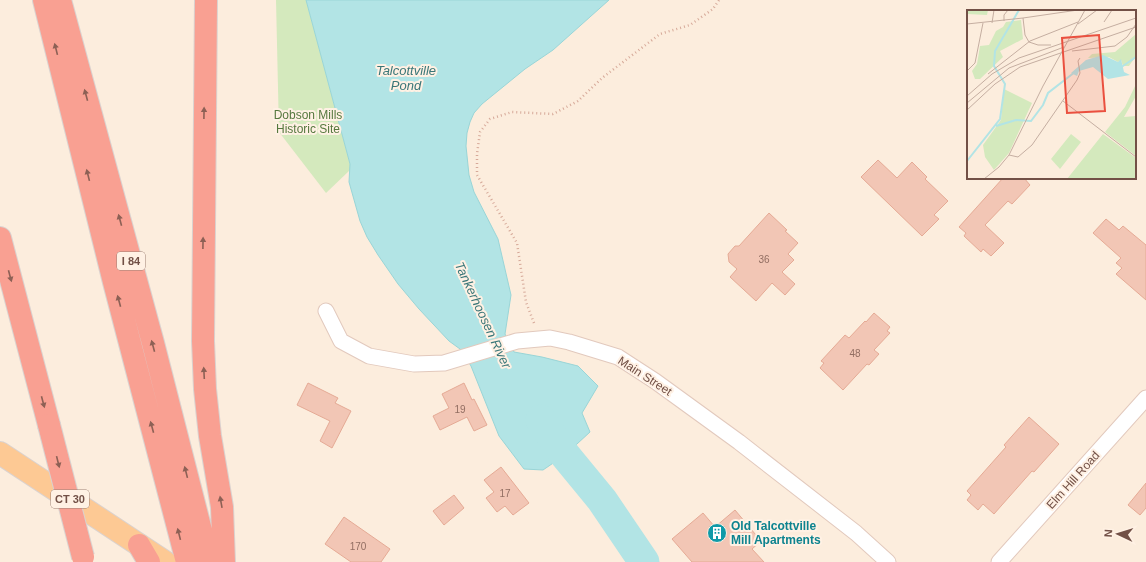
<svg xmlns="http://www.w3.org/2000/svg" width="1146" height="562" font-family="Helvetica,sans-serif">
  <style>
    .green { fill: #d4e9bd }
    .water { fill: #b2e4e5; stroke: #99d5d7 }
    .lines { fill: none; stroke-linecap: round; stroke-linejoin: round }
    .river { stroke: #b2e4e5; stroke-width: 31 }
    .building { fill: #f2c6b5; stroke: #e5aa95 }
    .street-casing { stroke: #e2c9bd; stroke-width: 17 }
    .primary-casing { stroke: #dad2cf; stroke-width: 24 }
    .highway-casing { stroke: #dad2cf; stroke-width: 24 }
    .path { stroke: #d6a999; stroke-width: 2.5; stroke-dasharray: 1 3; stroke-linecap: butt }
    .street { stroke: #fff; stroke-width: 15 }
    .primary { stroke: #fdc994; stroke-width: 22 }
    .highway { stroke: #f9a092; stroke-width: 22 }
    .highway-bridge-casing { stroke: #dad2cf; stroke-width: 24; stroke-linecap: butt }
    .highway-bridge { stroke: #f9a092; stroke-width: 22 }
    .oneway { fill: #8d6055 }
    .labels { text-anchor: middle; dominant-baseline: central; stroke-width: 4; stroke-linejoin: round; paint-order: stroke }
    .number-label { font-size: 10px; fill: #926e62 }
    .shield { fill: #fff1e4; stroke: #9c8075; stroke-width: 1 }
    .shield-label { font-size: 11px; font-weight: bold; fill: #725046 }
    .park-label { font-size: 12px; fill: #56783e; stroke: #fff1e4 }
    .street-label { font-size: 12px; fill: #725046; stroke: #fff1e4 }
    .culture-label { font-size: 12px; font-weight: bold; fill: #0d838f; stroke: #fff1e4; text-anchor: start }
    .water-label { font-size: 13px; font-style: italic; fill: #3a7678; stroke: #fff1e4 }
    .inset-river { fill: none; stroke: #b2e4e5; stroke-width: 2 }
    .inset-road { fill: none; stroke: #c5aea1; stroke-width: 1 }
    .view { fill: #ea503f; fill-opacity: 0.15; stroke: #ea503f; stroke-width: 2 }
    .inset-edge { fill: none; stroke: #725046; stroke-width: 2 }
  </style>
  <rect width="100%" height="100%" fill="#fceddd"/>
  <path class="green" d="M 276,0 L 306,0 L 350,164 L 350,170 L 326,193 L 279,132 Z"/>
  <path class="water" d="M 306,0 L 609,0 L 553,50 L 525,69 L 482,104 L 474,113 L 470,122 L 467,133 L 466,146 L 469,175 L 474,192 L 498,239 L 511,295 L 505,334 L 514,352 L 542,357 L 578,366 L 598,386 L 582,413 L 590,432 L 565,455 L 543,470 L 524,469 L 499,436 L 471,366 L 460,349 L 449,341 L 419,309 L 398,284 L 378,255 L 367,237 L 360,221 L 349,182 L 350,164 Z"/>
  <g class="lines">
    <path class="river" d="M 541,420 L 565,455 L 602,500 L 644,562"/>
  </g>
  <path class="building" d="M 878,160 L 897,178 L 912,162 L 927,177 L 925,179 L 948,201 L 934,215 L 939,219 L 922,236 L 861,177 Z
    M 1003,178 L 1024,178 L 1030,185 L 1012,204 L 1008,201 L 985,225 L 1004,243 L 991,256 L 983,249 L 981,252 L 964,236 L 966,233 L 959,227 Z
    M 769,213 L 787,230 L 785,231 L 798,243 L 788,254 L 794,260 L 782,272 L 795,284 L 785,295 L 772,283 L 756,301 L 730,277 L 737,269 L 729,262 L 728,254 L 735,246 L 739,246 Z
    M 1106,219 L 1119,230 L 1123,226 L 1146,245 L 1146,300 L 1116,274 L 1122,268 L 1116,263 L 1121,258 L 1093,233 Z
    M 874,313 L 890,327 L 887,331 L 890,333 L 874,350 L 879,354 L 869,365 L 867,364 L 843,390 L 820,368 L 824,363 L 821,361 L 845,335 L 849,338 L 865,321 L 866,322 Z
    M 308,383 L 338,398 L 335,403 L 351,411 L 332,448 L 320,441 L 330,421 L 297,405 Z
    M 464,383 L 472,400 L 474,399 L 487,425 L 474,431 L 467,417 L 440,430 L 433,416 L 449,408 L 442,394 Z
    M 1029,417 L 1059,444 L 1034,472 L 1032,471 L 994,514 L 983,504 L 978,510 L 967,500 L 971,495 L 967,491 L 1006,447 L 1004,445 Z
    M 501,467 L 529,503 L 513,515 L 505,506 L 497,512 L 486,498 L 494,492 L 484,480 Z
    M 1146,483 L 1146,508 L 1140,515 L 1128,505 Z
    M 454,495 L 464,508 L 444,525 L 433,511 Z
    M 735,510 L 761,541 L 752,549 L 764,562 L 692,562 L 672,539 L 703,513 L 715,527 Z
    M 344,517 L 390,549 L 381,562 L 351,562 L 325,544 Z"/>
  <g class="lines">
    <defs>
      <path id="street" d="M 326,311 L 341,341 L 369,356 L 414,364 L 444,363 L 517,341 L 550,338 L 569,342 L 618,357 L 655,381 L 739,442 L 856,533 L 888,562
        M 999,562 L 1146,398"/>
      <path id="primary" d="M 0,453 L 165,562"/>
      <path id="highway" d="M 44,0 L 114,282 L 187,562
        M 60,0 L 153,343 L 209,562
        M 206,0 L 203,341 L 205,389 L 210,436 L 222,507 L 224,562
        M 0,238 L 49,425
        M 139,545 L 149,562"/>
    </defs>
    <use href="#street" class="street-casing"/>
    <use href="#primary" class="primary-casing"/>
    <use href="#highway" class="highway-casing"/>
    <path class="path" d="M 534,323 L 526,302 L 517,243 L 477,175 L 477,154 L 480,132 L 490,119 L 512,112 L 553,114 L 578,101 L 602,78 L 660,34 L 690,25 L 713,9 L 719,0"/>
    <use href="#street" class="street"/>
    <use href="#primary" class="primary"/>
    <use href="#highway" class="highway"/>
    <defs>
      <path id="highway-bridge" d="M 49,425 L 83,557"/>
    </defs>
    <use href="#highway-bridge" class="highway-bridge-casing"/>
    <use href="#highway-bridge" class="highway-bridge"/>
  </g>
  <defs><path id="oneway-solid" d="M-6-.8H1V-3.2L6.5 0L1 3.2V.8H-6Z"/></defs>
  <g class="oneway">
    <use href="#oneway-solid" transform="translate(56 49) rotate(-104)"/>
    <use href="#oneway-solid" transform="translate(86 95) rotate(-105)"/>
    <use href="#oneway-solid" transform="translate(204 113) rotate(-89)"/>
    <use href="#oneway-solid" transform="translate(88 175) rotate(-104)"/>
    <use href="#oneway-solid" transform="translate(120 220) rotate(-105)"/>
    <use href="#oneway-solid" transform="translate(203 243) rotate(-89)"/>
    <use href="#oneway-solid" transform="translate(10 276) rotate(75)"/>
    <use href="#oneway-solid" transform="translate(119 301) rotate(-105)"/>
    <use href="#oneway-solid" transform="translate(153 346) rotate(-105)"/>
    <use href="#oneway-solid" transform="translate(204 373) rotate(-93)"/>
    <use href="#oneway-solid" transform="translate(43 402) rotate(75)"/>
    <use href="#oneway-solid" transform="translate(152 427) rotate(-105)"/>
    <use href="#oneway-solid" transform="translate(58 462) rotate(76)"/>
    <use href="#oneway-solid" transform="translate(186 472) rotate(-104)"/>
    <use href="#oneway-solid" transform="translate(221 502) rotate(-100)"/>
    <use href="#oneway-solid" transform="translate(179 534) rotate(-104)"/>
  </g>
  <defs>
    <symbol id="building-disc" viewBox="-11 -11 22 22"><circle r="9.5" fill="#0f9aa8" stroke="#fff1e4"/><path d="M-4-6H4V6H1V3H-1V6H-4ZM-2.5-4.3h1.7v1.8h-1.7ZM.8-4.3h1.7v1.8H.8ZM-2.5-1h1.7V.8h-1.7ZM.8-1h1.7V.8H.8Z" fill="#fff"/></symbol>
  </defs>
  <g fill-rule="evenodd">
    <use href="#building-disc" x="706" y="522" width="22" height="22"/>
  </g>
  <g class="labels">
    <g class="number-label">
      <text x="764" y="259">36</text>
      <text x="855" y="353">48</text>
      <text x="460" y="409">19</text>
      <text x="505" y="493">17</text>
      <text x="358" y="546">170</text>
    </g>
    <g class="shield">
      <rect x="117" y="252" width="28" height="18" rx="3"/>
      <rect x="51" y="490" width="38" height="18" rx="3"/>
    </g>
    <g class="shield-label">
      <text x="131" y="261">I 84</text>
      <text x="70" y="499">CT 30</text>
    </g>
    <g class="park-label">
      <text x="308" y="115">Dobson Mills<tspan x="308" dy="14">Historic Site</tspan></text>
    </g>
    <g class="street-label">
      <text transform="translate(645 376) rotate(33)">Main Street</text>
      <text transform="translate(1073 480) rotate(-48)">Elm Hill Road</text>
    </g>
    <g class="culture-label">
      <text x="731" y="526">Old Talcottville<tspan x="731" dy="14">Mill Apartments</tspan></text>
    </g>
    <g class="water-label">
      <text x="406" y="70">Talcottville<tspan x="406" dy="15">Pond</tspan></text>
      <text transform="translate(483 315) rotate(65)">Tankerhoosen River</text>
    </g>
  </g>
  <g transform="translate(967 10)">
    <rect width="169" height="169" fill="#fceddd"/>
    <path d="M 0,0 L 21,0 L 20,5 L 0,4 ZM 54,10 L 56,29 L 33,41 L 36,47 L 13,69 L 8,69 L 5,61 L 10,54 L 13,36 L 22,35 L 29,21 L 36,17 L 39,12 ZM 169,24 L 169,46 L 162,56 L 156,56 L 154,50 L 151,52 L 142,47 L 121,48 L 125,44 L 148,42 ZM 169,74 L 169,86 L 157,107 L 169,106 L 169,146 L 138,122 L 158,97 ZM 37,79 L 65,93 L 42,143 L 27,160 L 18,147 L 16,135 L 34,110 ZM 104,124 L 114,132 L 93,159 L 84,149 ZM 136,124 L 169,148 L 169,169 L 100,169 Z" fill="#d4e9bd"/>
    <path d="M 136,45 L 151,52 L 154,49 L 157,62 L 163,65 L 141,69 L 126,57 L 112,61 L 110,66 L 104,63 L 119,50 Z" fill="#b2e4e5"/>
    <path class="inset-river" d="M 153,58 L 169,47M 29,116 L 49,110 L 64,111 L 76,95 L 81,83 L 108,62M 0,151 L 33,109 L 38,74 L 27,56 L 28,41 L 52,0"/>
    <path class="inset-road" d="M 56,8 L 111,0M 56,8 L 58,25 L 62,32 L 71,35 L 84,35M 37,11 L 37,5 L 41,0M 137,12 L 145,0M 25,13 L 27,0M 0,14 L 56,8M 111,14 L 130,0M 105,41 L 148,36 L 160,27 L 169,14M 0,61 L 8,53 L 16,13M 21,64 L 63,31 L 111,12M 0,86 L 25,64 L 52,48 L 169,8M 96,91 L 169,147M 0,93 L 42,58 L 97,37M 0,100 L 28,74 L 53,57 L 169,17M 42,145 L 51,147 L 65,135 L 110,70 L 113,63 L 111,51 L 113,48M 17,169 L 32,157 L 42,145 L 76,76 L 118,0"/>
    <path class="view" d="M 132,25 L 138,101 L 100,103 L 95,28 Z"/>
    <rect width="169" height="169" class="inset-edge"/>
  </g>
  <g transform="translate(1118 534) rotate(274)" stroke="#fff1e4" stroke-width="3" paint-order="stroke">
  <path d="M0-3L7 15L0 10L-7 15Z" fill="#725046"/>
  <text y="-6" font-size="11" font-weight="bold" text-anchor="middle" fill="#725046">N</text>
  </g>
</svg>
